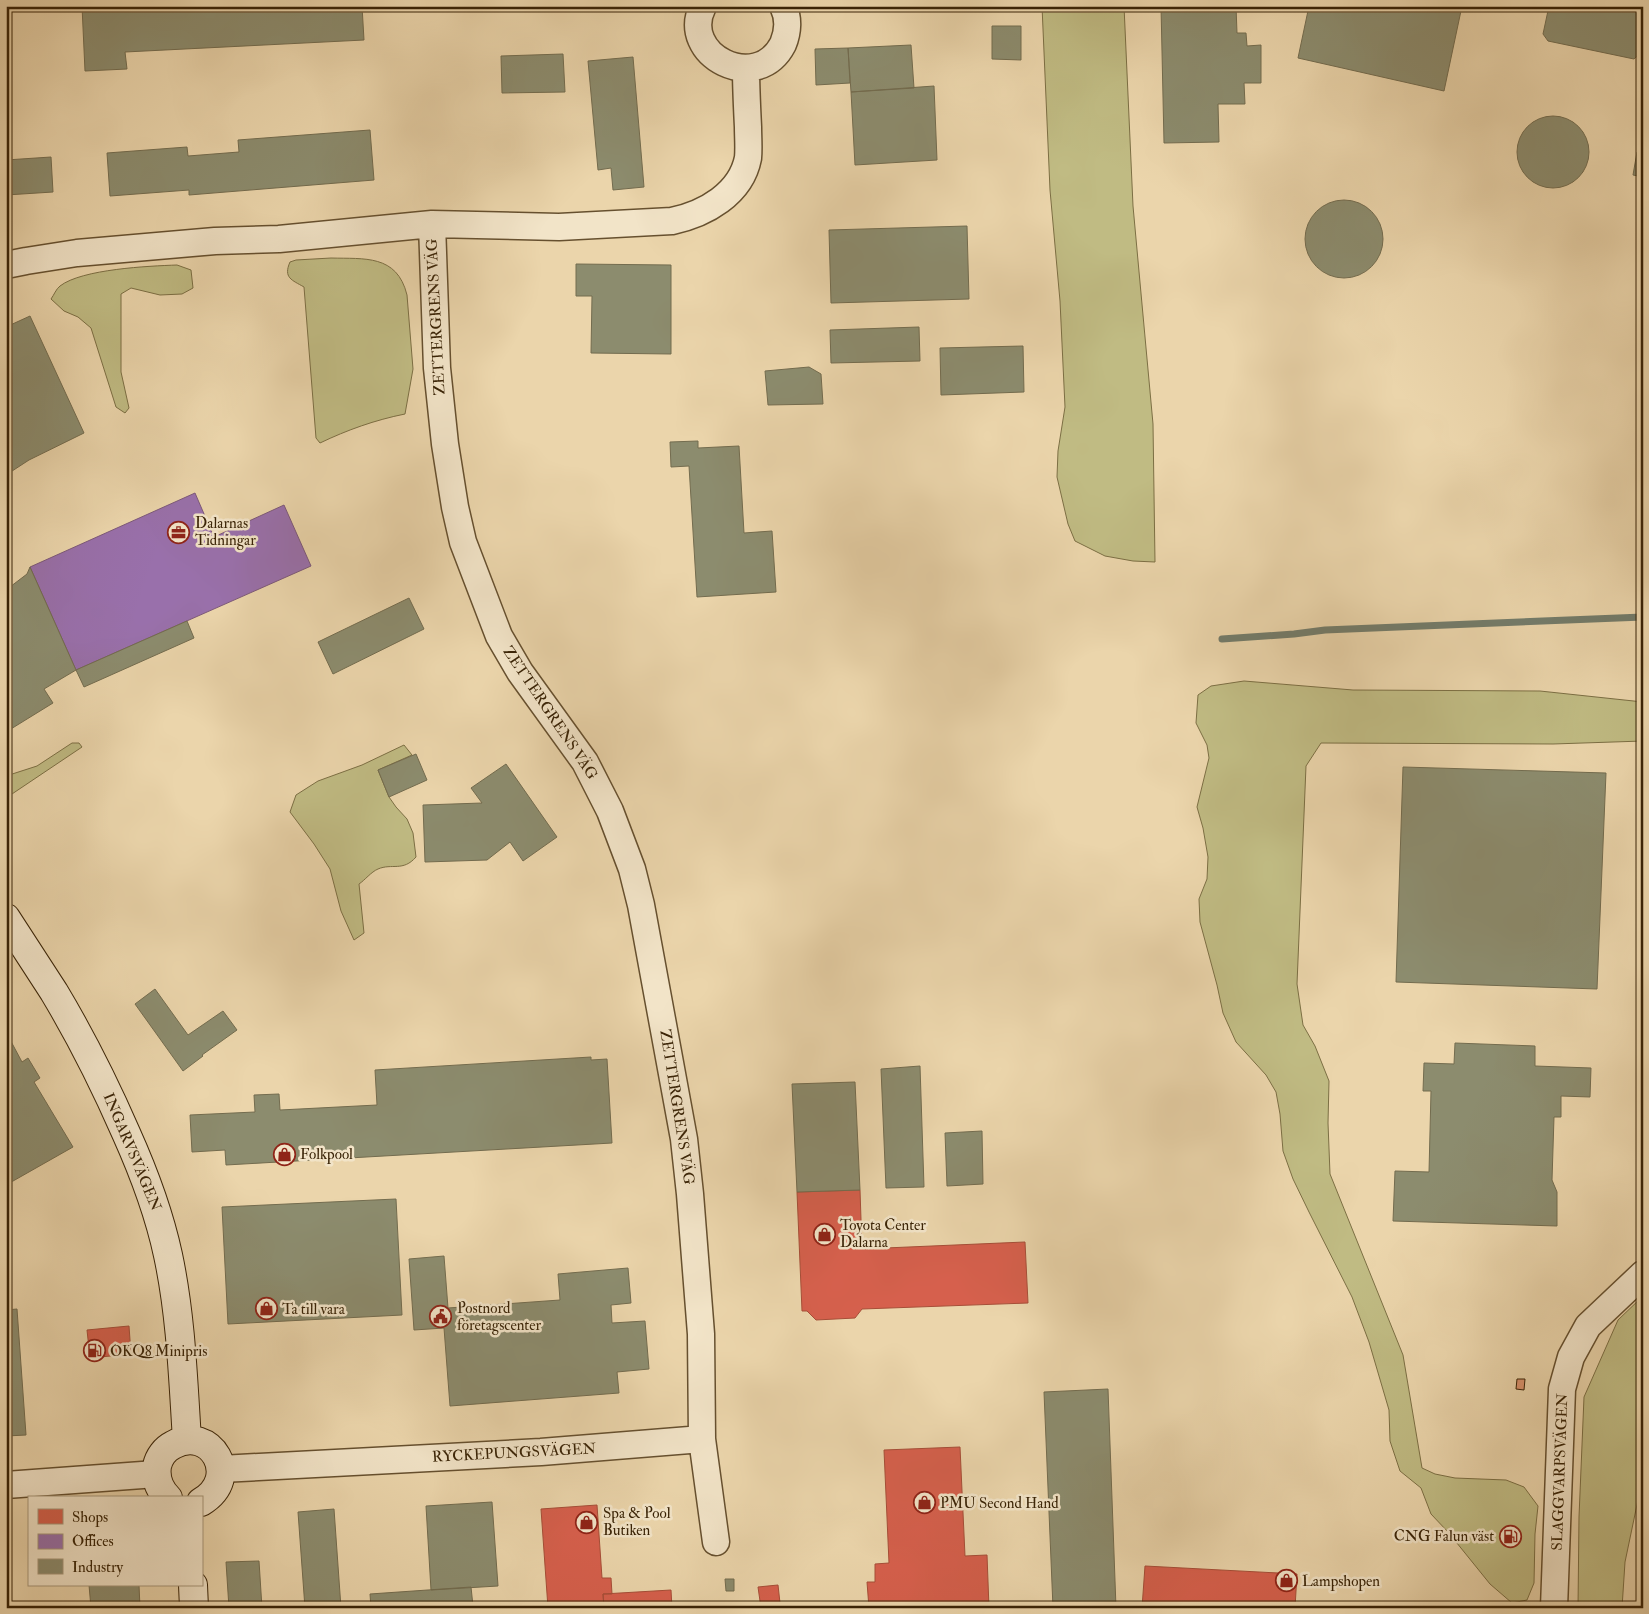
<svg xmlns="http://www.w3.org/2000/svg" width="1649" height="1614" font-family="'IM FELL Double Pica',serif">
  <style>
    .green { fill: #c0bb83; stroke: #7c6f44 }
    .shops { fill: #d6604d; stroke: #a74e38 }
    .offices { fill: #9970ab; stroke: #7c597a }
    .industry { fill: #8c8c6e; stroke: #736c4f }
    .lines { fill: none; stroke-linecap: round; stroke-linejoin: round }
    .stream { stroke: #737c6b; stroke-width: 7 }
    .building { fill: #db936e; stroke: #392306 }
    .street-casing { stroke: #66502f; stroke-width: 29 }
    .secondary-casing { stroke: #392306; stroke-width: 30 }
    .street { stroke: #f2e4c8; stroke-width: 26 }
    .secondary { stroke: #f2e4c8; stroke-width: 28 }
    .labels { text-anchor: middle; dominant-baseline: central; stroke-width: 5; stroke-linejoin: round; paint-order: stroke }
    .street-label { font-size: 15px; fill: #392306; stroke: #f2e4c8 }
    .poi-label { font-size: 15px; fill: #392306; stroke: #f2e4c8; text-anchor: start }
  </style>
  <rect width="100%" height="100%" fill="#ebd5ab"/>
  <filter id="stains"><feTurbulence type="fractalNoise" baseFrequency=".004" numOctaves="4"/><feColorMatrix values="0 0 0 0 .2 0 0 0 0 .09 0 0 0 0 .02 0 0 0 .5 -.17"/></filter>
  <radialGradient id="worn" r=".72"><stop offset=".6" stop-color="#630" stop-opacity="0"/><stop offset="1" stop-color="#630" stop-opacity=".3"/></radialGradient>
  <path class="green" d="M 1042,6 L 1124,6 L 1133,206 L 1153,424 L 1155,562 L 1133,561 L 1105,556 L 1075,541 L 1068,524 L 1057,477 L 1058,451 L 1065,407 L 1060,301 L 1050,190 Z
    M 331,258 C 364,259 397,254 407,295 L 413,369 L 405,414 C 375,420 347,430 320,443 L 316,438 L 304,287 C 292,280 283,278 290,262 L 296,260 Z
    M 177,265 L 191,270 L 193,288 L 182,294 L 160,295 L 131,288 L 121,294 L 121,372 L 129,408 L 125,413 L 116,407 L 91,328 L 78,317 L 64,311 L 51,299 C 54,295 56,289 60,286 C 82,269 149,266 177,265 Z
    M 1244,681 L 1353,690 L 1540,691 L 1643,702 L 1643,741 L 1553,744 L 1321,743 L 1306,766 L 1297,984 L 1303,1025 L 1315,1046 L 1329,1081 L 1328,1123 L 1330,1174 L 1403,1355 L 1422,1468 L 1435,1474 L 1455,1478 L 1506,1480 L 1524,1487 L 1538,1506 L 1535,1534 L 1534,1583 L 1527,1600 L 1512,1603 L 1490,1584 L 1448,1532 L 1431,1514 L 1421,1488 L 1400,1471 L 1390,1441 L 1389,1410 L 1369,1342 L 1352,1297 L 1309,1212 L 1293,1179 L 1283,1151 L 1280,1114 L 1276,1092 L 1266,1075 L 1236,1042 L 1223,1013 L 1217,985 L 1200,922 L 1199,899 L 1207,879 L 1208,857 L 1203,828 L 1197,807 L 1209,758 L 1207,745 L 1196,723 L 1198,695 L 1211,686 Z
    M 72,743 L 79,743 L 82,747 L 6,798 L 6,776 L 37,766 Z
    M 404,745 L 412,755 L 378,770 L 389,797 L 396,807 L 407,819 L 413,833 L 416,857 C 403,872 392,863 378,869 C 371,872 365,880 359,884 L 364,933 L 354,940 L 341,911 L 330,869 L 314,844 L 290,812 L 296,795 L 318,781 L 362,765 Z
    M 1643,1296 L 1643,1476 L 1625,1562 L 1622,1608 L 1578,1608 L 1579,1517 L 1584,1397 L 1618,1320 Z"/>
  <path class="shops" d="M 860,1190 L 862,1249 L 1025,1242 L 1028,1303 L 862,1309 L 855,1318 L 816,1320 L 807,1311 L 802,1311 L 797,1192 Z
    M 129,1326 L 131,1354 L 90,1358 L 87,1330 Z
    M 960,1447 L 965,1556 L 987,1555 L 989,1608 L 869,1608 L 867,1582 L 875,1582 L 875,1564 L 889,1563 L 884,1450 Z
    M 597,1505 L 602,1578 L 611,1578 L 612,1594 L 603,1594 L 604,1608 L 548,1608 L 541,1509 Z
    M 1145,1566 L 1297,1574 L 1295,1608 L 1142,1608 Z
    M 778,1585 L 780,1603 L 772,1604 L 773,1608 L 761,1608 L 758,1587 Z
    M 671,1590 L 672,1608 L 604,1608 L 603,1594 Z"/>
  <path class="offices" d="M 195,493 L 214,537 L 284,505 L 311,566 L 76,670 L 30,567 Z"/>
  <path class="industry" d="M 82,6 L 362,6 L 364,40 L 125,52 L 127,69 L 85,71 Z
    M 819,6 L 892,6 L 893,9 L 819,11 Z
    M 916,6 L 947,6 L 947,10 L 916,9 Z
    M 1161,6 L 1236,6 L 1237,33 L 1246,33 L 1247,46 L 1261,45 L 1261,83 L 1244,83 L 1245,104 L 1218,104 L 1219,142 L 1164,143 Z
    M 1309,6 L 1462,6 L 1444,91 L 1298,58 Z
    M 1549,6 L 1643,6 L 1643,51 L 1634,59 L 1548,41 L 1543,34 Z
    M 992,26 L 1021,26 L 1021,60 L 992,59 Z
    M 911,45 L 914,88 L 851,92 L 848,48 Z
    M 848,48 L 850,83 L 816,85 L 815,49 Z
    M 563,54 L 565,92 L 502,93 L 501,56 Z
    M 633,57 L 644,187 L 613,190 L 611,168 L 598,170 L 588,61 Z
    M 934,86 L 937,160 L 855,165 L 851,92 Z
    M1517 152a36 36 0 1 1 72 0a36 36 0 1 1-72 0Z
    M 370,130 L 374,180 L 189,195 L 189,190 L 110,196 L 107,153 L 187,147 L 188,156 L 239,152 L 238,140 Z
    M 1637,152 L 1643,153 L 1643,177 L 1633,175 Z
    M 51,157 L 53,192 L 6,195 L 6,160 Z
    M1305 239a39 39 0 1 1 78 0a39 39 0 1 1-78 0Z
    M 967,226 L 969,299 L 831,303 L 829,230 Z
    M 576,264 L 671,265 L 671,354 L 591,353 L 592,296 L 576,296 Z
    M 30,316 L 84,433 L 29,460 L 6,475 L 6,327 Z
    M 919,327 L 920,361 L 831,363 L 830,330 Z
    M 1023,346 L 1024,392 L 941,395 L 940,348 Z
    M 809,367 L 821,374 L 823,404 L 768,405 L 765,371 Z
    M 698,441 L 698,448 L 739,446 L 744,533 L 772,531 L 776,592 L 697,597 L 689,466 L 671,467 L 670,442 Z
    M 30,567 L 76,670 L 44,689 L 53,703 L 6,732 L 6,590 L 27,574 Z
    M 409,598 L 424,629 L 333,674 L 318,642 Z
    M 187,621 L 194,638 L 84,687 L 76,670 Z
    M 416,754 L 427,780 L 389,797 L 378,770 Z
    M 506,764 L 557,837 L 523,861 L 510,842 L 487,860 L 425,862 L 423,805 L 482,803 L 471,788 Z
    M 1403,767 L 1606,773 L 1597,989 L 1396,982 Z
    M 155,989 L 188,1035 L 223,1011 L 237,1030 L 202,1055 L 203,1056 L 183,1071 L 135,1004 Z
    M 6,1032 L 22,1062 L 28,1058 L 40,1078 L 34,1082 L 73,1147 L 6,1185 Z
    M 1455,1043 L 1535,1046 L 1535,1066 L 1591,1068 L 1590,1097 L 1561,1096 L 1561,1117 L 1554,1117 L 1552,1180 L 1557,1192 L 1557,1226 L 1393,1221 L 1395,1171 L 1429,1172 L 1431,1091 L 1423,1091 L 1424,1063 L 1454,1064 Z
    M 591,1057 L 591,1060 L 607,1059 L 612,1143 L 226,1165 L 225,1150 L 192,1152 L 190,1115 L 255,1112 L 254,1095 L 279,1094 L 280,1110 L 377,1105 L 375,1070 Z
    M 920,1066 L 924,1187 L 886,1188 L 881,1069 Z
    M 855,1082 L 860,1190 L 797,1192 L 792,1084 Z
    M 982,1131 L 983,1184 L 947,1186 L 945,1133 Z
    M 396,1199 L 402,1315 L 228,1324 L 222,1207 Z
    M 444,1256 L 448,1308 L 560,1300 L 558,1274 L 628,1268 L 631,1303 L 611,1305 L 612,1323 L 645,1321 L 649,1369 L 617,1372 L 619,1393 L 450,1406 L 444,1328 L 414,1330 L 409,1259 Z
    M 17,1309 L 26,1435 L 6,1436 L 6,1310 Z
    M 1108,1389 L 1116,1608 L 1053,1608 L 1044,1392 Z
    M 492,1502 L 498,1586 L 431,1590 L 426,1506 Z
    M 334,1509 L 341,1608 L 305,1608 L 298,1512 Z
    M 259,1561 L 262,1608 L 229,1608 L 226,1562 Z
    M 725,1579 L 734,1579 L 734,1591 L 726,1591 Z
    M 89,1585 L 139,1585 L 140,1608 L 91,1608 Z
    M 471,1587 L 473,1606 L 496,1604 L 496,1608 L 371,1608 L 370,1594 Z"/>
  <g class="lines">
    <path class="stream" d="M 1222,639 L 1294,634 L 1325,630 L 1643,617"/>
  </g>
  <path class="building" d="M 1517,1379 L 1525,1379 L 1524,1390 L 1516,1389 Z"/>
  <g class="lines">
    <defs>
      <path id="street" d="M 703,6 C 678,55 757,95 783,44 C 788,32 789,18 783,6
        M 432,224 L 437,368 L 445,444 L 455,507 L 463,542 L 499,636 L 520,672 L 585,762 L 610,811 L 632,869 L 641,905 L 684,1139 L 690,1194 L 701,1334 L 702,1439
        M 6,265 L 26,261 L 77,253 L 215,241 L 279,239 L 432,224 L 559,227 L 672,221 C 705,214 741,194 748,158 C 749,148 748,137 748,127 C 747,107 746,88 746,68
        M 221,1469 L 541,1452 L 702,1439 L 716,1542
        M 6,1485 L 156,1474
        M 1554,1608 L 1562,1389 L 1571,1357 L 1588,1326 L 1643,1274"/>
      <path id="secondary" d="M 6,918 C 22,943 38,967 54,992 C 81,1037 105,1085 126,1133 C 144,1173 159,1213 168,1255 C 181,1316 183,1378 187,1440
        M 168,1498 C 159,1489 155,1479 157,1466 C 159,1457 165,1449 173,1445 C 210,1424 243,1477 201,1502
        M 193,1585 L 194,1608"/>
    </defs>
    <use href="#street" class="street-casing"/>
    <use href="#secondary" class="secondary-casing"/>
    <use href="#street" class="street"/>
    <use href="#secondary" class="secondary"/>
  </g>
  <defs>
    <symbol id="office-ring" viewBox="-11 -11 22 22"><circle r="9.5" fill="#f2e4c8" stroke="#8f2418" stroke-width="1.5"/><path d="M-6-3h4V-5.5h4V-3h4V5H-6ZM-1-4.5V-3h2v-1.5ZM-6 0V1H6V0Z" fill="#8f2418"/></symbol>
    <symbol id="shop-ring" viewBox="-11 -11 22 22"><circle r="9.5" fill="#f2e4c8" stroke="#8f2418" stroke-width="1.5"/><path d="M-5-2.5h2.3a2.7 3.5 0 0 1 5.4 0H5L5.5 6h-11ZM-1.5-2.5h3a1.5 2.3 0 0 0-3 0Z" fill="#8f2418"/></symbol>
    <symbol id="civic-ring" viewBox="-11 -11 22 22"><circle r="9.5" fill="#f2e4c8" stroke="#8f2418" stroke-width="1.5"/><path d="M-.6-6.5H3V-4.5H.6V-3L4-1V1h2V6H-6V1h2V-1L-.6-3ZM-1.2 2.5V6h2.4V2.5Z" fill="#8f2418"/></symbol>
    <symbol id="fuel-ring" viewBox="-11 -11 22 22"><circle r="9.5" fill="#f2e4c8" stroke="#8f2418" stroke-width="1.5"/><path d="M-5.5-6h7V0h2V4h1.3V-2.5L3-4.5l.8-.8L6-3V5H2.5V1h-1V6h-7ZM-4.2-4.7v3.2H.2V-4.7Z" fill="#8f2418"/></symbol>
  </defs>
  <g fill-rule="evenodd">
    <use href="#office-ring" x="166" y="520" width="25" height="25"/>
    <use href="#shop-ring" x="272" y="1142" width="25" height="25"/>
    <use href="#shop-ring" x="812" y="1222" width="25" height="25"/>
    <use href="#shop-ring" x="254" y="1296" width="25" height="25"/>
    <use href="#civic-ring" x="428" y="1304" width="25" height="25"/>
    <use href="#fuel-ring" x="82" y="1338" width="25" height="25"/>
    <use href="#shop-ring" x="912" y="1490" width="25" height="25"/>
    <use href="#shop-ring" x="574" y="1510" width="25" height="25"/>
    <use href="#fuel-ring" x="1498" y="1524" width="25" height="25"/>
    <use href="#shop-ring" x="1274" y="1568" width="25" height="25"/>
  </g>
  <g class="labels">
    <g class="street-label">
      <text transform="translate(436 317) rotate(-93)">ZETTERGRENS VÄG</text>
      <text transform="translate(550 713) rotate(56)">ZETTERGRENS VÄG</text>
      <text transform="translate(677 1107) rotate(81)">ZETTERGRENS VÄG</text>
      <text transform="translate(132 1152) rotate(67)">INGARVSVÄGEN</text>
      <text transform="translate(514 1453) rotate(-3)">RYCKEPUNGSVÄGEN</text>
      <text transform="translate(1560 1472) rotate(-88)">SLAGGVARPSVÄGEN</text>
    </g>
    <g class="poi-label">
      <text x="195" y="523">Dalarnas<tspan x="195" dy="17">Tidningar</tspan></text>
      <text x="300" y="1154">Folkpool</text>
      <text x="840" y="1225">Toyota Center<tspan x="840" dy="17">Dalarna</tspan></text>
      <text x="457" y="1308">Postnord<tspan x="457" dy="17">företagscenter</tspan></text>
      <text x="282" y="1309">Ta till vara</text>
      <text x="110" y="1351">OKQ8 Minipris</text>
      <text x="940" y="1503">PMU Second Hand</text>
      <text x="603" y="1513">Spa &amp; Pool<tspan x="603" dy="17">Butiken</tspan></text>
      <text x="1494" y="1536" text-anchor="end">CNG Falun väst</text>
      <text x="1302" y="1581">Lampshopen</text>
    </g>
  </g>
  <rect width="1649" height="1614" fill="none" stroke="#ebd5ab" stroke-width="25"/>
  <rect x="8" y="8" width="1634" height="1599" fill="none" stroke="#392306" stroke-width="2.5"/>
  <rect x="12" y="12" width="1624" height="1589" fill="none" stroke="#392306"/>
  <rect x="28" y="1496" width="175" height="90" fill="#f2e4c8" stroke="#a8977a"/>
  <rect x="38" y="1509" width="25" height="15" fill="#d6604d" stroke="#a8977a"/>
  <text x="72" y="1522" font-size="15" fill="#392306">Shops</text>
  <rect x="38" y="1534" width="25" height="15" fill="#9970ab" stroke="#a8977a"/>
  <text x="72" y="1546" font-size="15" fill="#392306">Offices</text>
  <rect x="38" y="1559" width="25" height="15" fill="#8c8c6e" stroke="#a8977a"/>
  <text x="72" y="1572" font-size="15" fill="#392306">Industry</text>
  <rect width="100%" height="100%" filter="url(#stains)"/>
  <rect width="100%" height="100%" fill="url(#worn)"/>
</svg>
